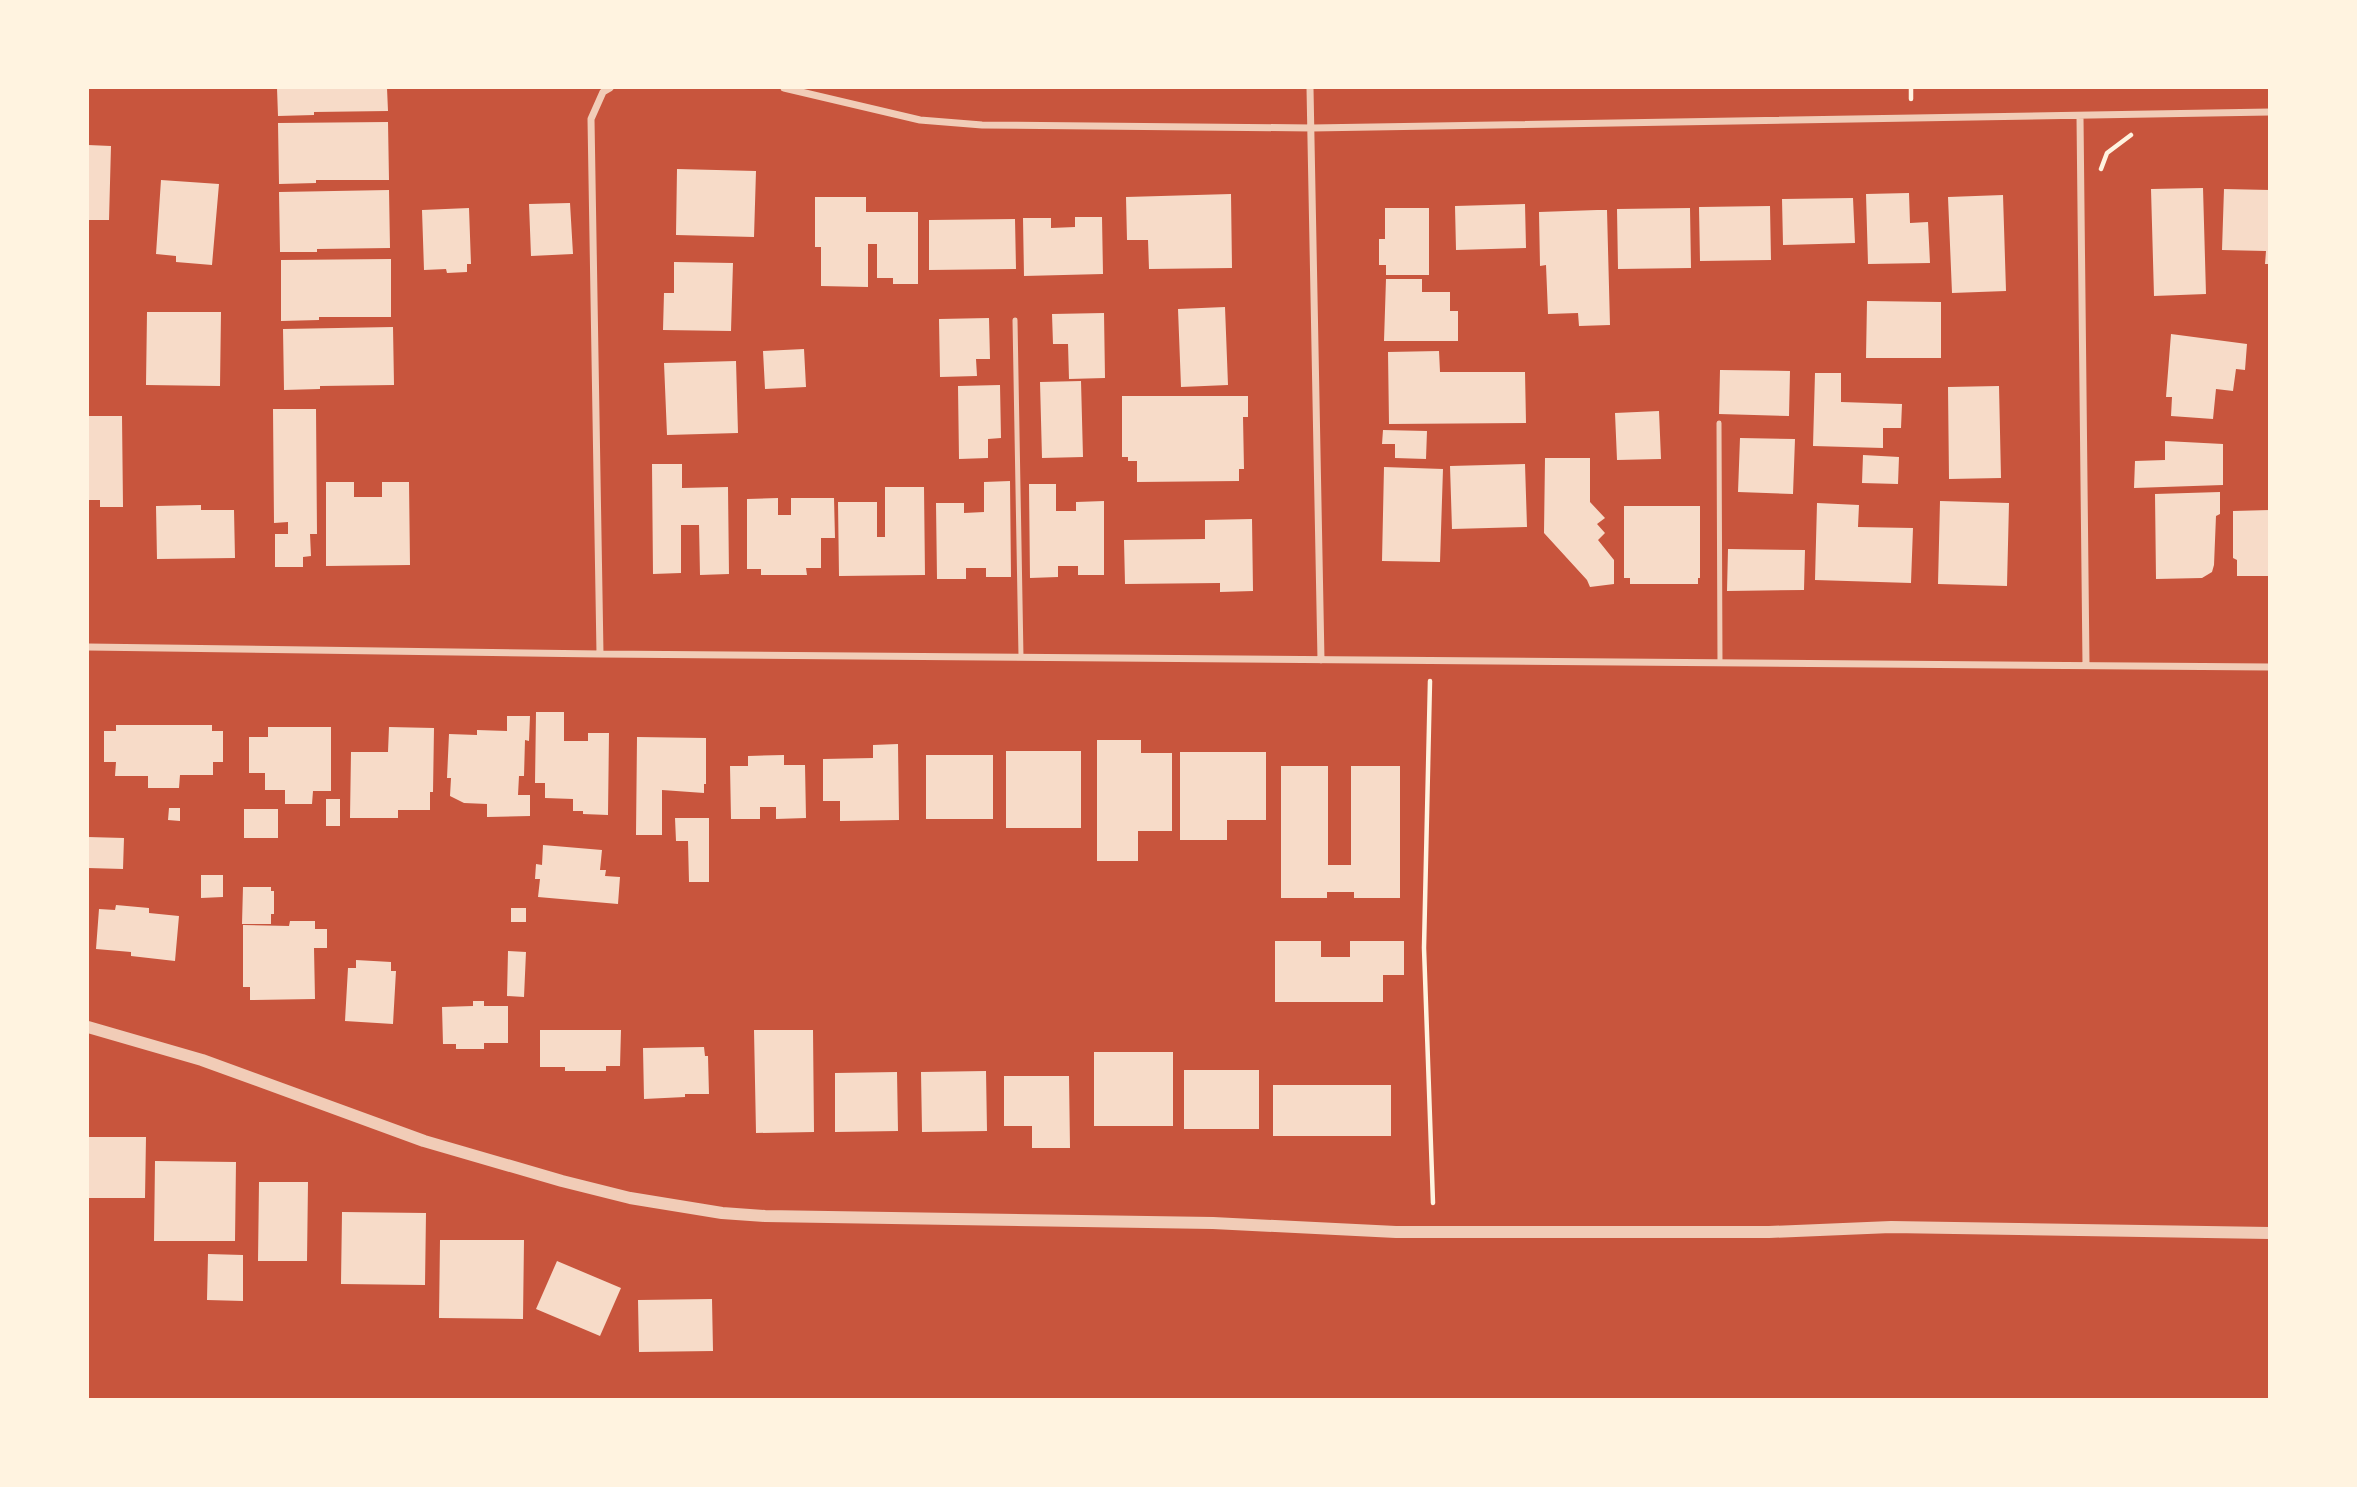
<svg xmlns="http://www.w3.org/2000/svg" width="2357" height="1487" font-family="'Nunito Sans',sans-serif">
  <style>
    .building { fill: #f7dbc8 }
    .lines { fill: none; stroke-linecap: round; stroke-linejoin: round }
    .path { stroke: #fff3e0; stroke-width: 4.5 }
    .service { stroke: #f1ccb7; stroke-width: 5 }
    .minor { stroke: #f1ccb7; stroke-width: 7 }
    .tertiary { stroke: #f1ccb7; stroke-width: 12 }
  </style>
  <rect width="100%" height="100%" fill="#c8553d"/>
  <path class="building" d="M 277,88 L 387,88 L 388,111 L 314,112 L 314,115 L 278,116 Z
    M 388,122 L 389,180 L 316,180 L 316,183 L 279,184 L 278,123 Z
    M 88,145 L 111,146 L 109,220 L 88,220 Z
    M 677,169 L 756,171 L 754,237 L 676,235 Z
    M 161,180 L 219,184 L 212,265 L 176,262 L 176,256 L 156,254 Z
    M 2203,188 L 2206,294 L 2154,296 L 2151,189 Z
    M 2224,189 L 2270,190 L 2270,264 L 2265,264 L 2266,251 L 2222,250 Z
    M 389,190 L 390,248 L 317,249 L 317,252 L 280,252 L 279,192 Z
    M 1909,193 L 1910,223 L 1928,222 L 1930,263 L 1868,264 L 1866,194 Z
    M 1231,194 L 1232,268 L 1149,269 L 1148,240 L 1127,240 L 1126,197 Z
    M 2003,195 L 2006,291 L 1952,293 L 1948,197 Z
    M 815,197 L 866,197 L 866,212 L 918,212 L 918,284 L 893,284 L 893,278 L 877,278 L 877,244 L 868,244 L 868,287 L 821,286 L 821,247 L 815,247 Z
    M 1853,198 L 1855,243 L 1783,245 L 1782,199 Z
    M 570,203 L 573,254 L 531,256 L 529,204 Z
    M 1525,204 L 1526,248 L 1456,250 L 1455,206 Z
    M 1770,206 L 1771,260 L 1700,261 L 1699,207 Z
    M 469,208 L 471,264 L 467,264 L 467,272 L 447,273 L 446,269 L 424,270 L 422,210 Z
    M 1385,208 L 1429,208 L 1429,275 L 1386,275 L 1386,265 L 1379,265 L 1379,239 L 1385,239 Z
    M 1690,208 L 1691,268 L 1618,269 L 1617,209 Z
    M 1597,210 L 1607,210 L 1610,325 L 1579,326 L 1578,313 L 1548,314 L 1546,265 L 1540,266 L 1539,212 Z
    M 1075,217 L 1102,217 L 1103,274 L 1024,276 L 1023,218 L 1051,218 L 1051,228 L 1075,227 Z
    M 1015,219 L 1016,269 L 929,270 L 929,220 Z
    M 391,259 L 391,317 L 319,317 L 319,320 L 281,321 L 281,260 Z
    M 674,262 L 733,263 L 731,331 L 663,330 L 664,293 L 674,293 Z
    M 1386,279 L 1422,279 L 1422,292 L 1450,292 L 1450,311 L 1458,311 L 1458,341 L 1384,341 Z
    M 1867,301 L 1941,302 L 1941,358 L 1866,358 Z
    M 1225,307 L 1228,385 L 1181,387 L 1178,309 Z
    M 147,312 L 221,312 L 220,386 L 146,385 Z
    M 1104,313 L 1105,378 L 1069,379 L 1068,344 L 1053,344 L 1052,314 Z
    M 989,318 L 990,359 L 976,359 L 977,376 L 940,377 L 939,319 Z
    M 393,327 L 394,385 L 320,386 L 320,389 L 284,390 L 283,329 Z
    M 2171,334 L 2247,344 L 2245,370 L 2236,369 L 2233,391 L 2216,389 L 2213,419 L 2171,416 L 2172,397 L 2166,397 Z
    M 804,349 L 806,387 L 765,389 L 763,351 Z
    M 1439,351 L 1440,372 L 1525,372 L 1526,423 L 1389,424 L 1388,352 Z
    M 736,361 L 738,433 L 667,435 L 664,363 Z
    M 1720,370 L 1790,371 L 1789,416 L 1719,414 Z
    M 1815,373 L 1841,373 L 1841,402 L 1902,404 L 1901,428 L 1883,428 L 1883,448 L 1813,446 Z
    M 1081,381 L 1083,457 L 1042,458 L 1040,382 Z
    M 1000,385 L 1001,438 L 988,439 L 988,458 L 959,459 L 958,386 Z
    M 1999,386 L 2001,478 L 1949,479 L 1948,387 Z
    M 1122,396 L 1248,396 L 1248,417 L 1243,417 L 1244,469 L 1239,469 L 1239,481 L 1137,482 L 1137,461 L 1128,461 L 1128,457 L 1122,457 Z
    M 273,409 L 316,409 L 317,534 L 310,534 L 311,556 L 303,557 L 303,567 L 275,567 L 275,534 L 288,534 L 288,522 L 274,523 Z
    M 1659,411 L 1661,459 L 1617,460 L 1615,413 Z
    M 88,416 L 122,416 L 123,507 L 100,507 L 100,500 L 88,500 Z
    M 1383,430 L 1427,431 L 1426,459 L 1395,458 L 1395,444 L 1382,444 Z
    M 1740,438 L 1795,439 L 1793,494 L 1738,492 Z
    M 2165,441 L 2223,444 L 2223,485 L 2134,488 L 2135,461 L 2165,460 Z
    M 1863,455 L 1899,457 L 1898,484 L 1862,483 Z
    M 1545,458 L 1590,458 L 1590,502 L 1605,518 L 1597,524 L 1605,533 L 1598,540 L 1614,560 L 1614,584 L 1590,587 L 1587,580 L 1544,533 Z
    M 652,464 L 682,464 L 682,488 L 728,487 L 729,574 L 700,575 L 699,525 L 681,525 L 681,573 L 653,574 Z
    M 1525,464 L 1527,527 L 1452,529 L 1450,466 Z
    M 1384,467 L 1443,469 L 1440,562 L 1382,561 Z
    M 1010,481 L 1011,577 L 986,577 L 986,568 L 966,568 L 966,579 L 937,579 L 936,503 L 964,503 L 964,513 L 984,512 L 984,482 Z
    M 326,482 L 354,482 L 354,497 L 382,497 L 382,482 L 409,482 L 410,565 L 326,566 Z
    M 1029,484 L 1056,484 L 1056,511 L 1076,511 L 1076,502 L 1104,501 L 1104,575 L 1078,575 L 1078,566 L 1058,566 L 1058,577 L 1030,578 Z
    M 885,487 L 924,487 L 925,575 L 839,576 L 838,502 L 877,502 L 877,537 L 885,537 Z
    M 2220,492 L 2220,514 L 2216,516 L 2214,565 L 2212,572 L 2202,578 L 2156,579 L 2155,494 Z
    M 778,498 L 778,515 L 791,515 L 791,498 L 834,498 L 835,538 L 821,538 L 821,568 L 806,568 L 807,575 L 761,575 L 761,569 L 747,569 L 747,499 Z
    M 1940,501 L 2009,503 L 2007,586 L 1938,584 Z
    M 1817,503 L 1859,505 L 1858,527 L 1913,528 L 1911,583 L 1815,580 Z
    M 201,505 L 201,510 L 234,510 L 235,558 L 157,559 L 156,506 Z
    M 1624,506 L 1700,506 L 1700,578 L 1698,578 L 1698,584 L 1630,584 L 1630,578 L 1624,578 Z
    M 2270,510 L 2270,576 L 2237,576 L 2237,560 L 2233,558 L 2233,511 Z
    M 1252,519 L 1253,591 L 1220,592 L 1220,583 L 1125,584 L 1124,540 L 1205,539 L 1205,520 Z
    M 1728,549 L 1805,550 L 1804,590 L 1727,591 Z
    M 536,712 L 564,712 L 564,741 L 588,741 L 588,733 L 609,733 L 608,815 L 583,814 L 583,811 L 573,811 L 573,799 L 545,798 L 545,783 L 535,783 Z
    M 507,716 L 530,716 L 529,741 L 525,740 L 524,776 L 519,776 L 518,795 L 530,795 L 530,816 L 487,817 L 487,804 L 464,803 L 450,796 L 451,778 L 447,778 L 449,734 L 477,735 L 477,730 L 507,731 Z
    M 116,725 L 212,725 L 212,731 L 223,731 L 223,762 L 213,762 L 213,775 L 180,775 L 179,788 L 148,788 L 148,776 L 115,776 L 116,762 L 104,762 L 104,731 L 116,731 Z
    M 268,727 L 331,727 L 331,791 L 313,791 L 312,804 L 285,804 L 285,790 L 265,790 L 265,773 L 249,773 L 249,737 L 268,737 Z
    M 389,727 L 434,728 L 433,792 L 430,792 L 430,810 L 398,810 L 398,818 L 350,818 L 351,752 L 388,752 Z
    M 637,737 L 706,738 L 706,784 L 704,784 L 704,793 L 662,790 L 662,835 L 636,835 Z
    M 1097,740 L 1141,740 L 1141,753 L 1172,753 L 1172,831 L 1138,831 L 1138,861 L 1097,861 Z
    M 898,744 L 899,820 L 840,821 L 840,801 L 823,801 L 823,759 L 873,758 L 873,745 Z
    M 1006,751 L 1081,751 L 1081,828 L 1006,828 Z
    M 1180,752 L 1266,752 L 1266,820 L 1227,820 L 1227,840 L 1180,840 Z
    M 784,755 L 784,765 L 805,765 L 806,818 L 776,819 L 776,807 L 760,807 L 760,819 L 731,819 L 730,766 L 748,766 L 748,756 Z
    M 926,755 L 993,755 L 993,819 L 926,819 Z
    M 1281,766 L 1328,766 L 1328,865 L 1351,865 L 1351,766 L 1400,766 L 1400,898 L 1354,898 L 1354,892 L 1327,892 L 1327,898 L 1281,898 Z
    M 326,799 L 340,799 L 340,826 L 326,826 Z
    M 169,808 L 180,808 L 180,821 L 168,820 Z
    M 244,809 L 278,809 L 278,838 L 244,838 Z
    M 675,818 L 709,818 L 709,882 L 689,882 L 688,841 L 676,841 Z
    M 88,837 L 124,838 L 123,869 L 88,868 Z
    M 543,845 L 602,850 L 600,870 L 606,870 L 605,876 L 620,877 L 618,904 L 538,897 L 540,879 L 535,879 L 536,864 L 542,865 Z
    M 201,875 L 223,875 L 223,897 L 201,898 Z
    M 243,887 L 271,887 L 271,891 L 274,891 L 274,914 L 271,914 L 271,924 L 242,924 Z
    M 116,905 L 149,908 L 149,913 L 179,916 L 175,961 L 131,956 L 131,952 L 96,949 L 99,909 L 115,910 Z
    M 511,908 L 526,908 L 526,922 L 511,922 Z
    M 290,921 L 315,921 L 315,929 L 327,929 L 327,948 L 314,948 L 315,999 L 250,1000 L 250,987 L 243,987 L 243,925 L 289,926 Z
    M 1275,941 L 1321,941 L 1321,957 L 1350,957 L 1350,941 L 1404,941 L 1404,975 L 1383,975 L 1383,1002 L 1275,1002 Z
    M 508,951 L 526,952 L 524,997 L 507,996 Z
    M 356,960 L 391,962 L 391,971 L 396,971 L 393,1024 L 345,1021 L 348,968 L 356,968 Z
    M 473,1001 L 484,1001 L 484,1006 L 508,1006 L 508,1043 L 484,1043 L 484,1049 L 456,1049 L 456,1044 L 443,1044 L 442,1007 L 473,1006 Z
    M 540,1030 L 621,1030 L 620,1066 L 606,1066 L 606,1071 L 565,1071 L 565,1067 L 540,1067 Z
    M 754,1030 L 813,1030 L 814,1132 L 756,1133 Z
    M 704,1047 L 705,1056 L 708,1056 L 709,1094 L 685,1094 L 685,1097 L 644,1099 L 643,1048 Z
    M 1094,1052 L 1173,1052 L 1173,1126 L 1094,1126 Z
    M 1184,1070 L 1259,1070 L 1259,1129 L 1184,1129 Z
    M 986,1071 L 987,1131 L 922,1132 L 921,1072 Z
    M 897,1072 L 898,1131 L 835,1132 L 835,1073 Z
    M 1004,1076 L 1069,1076 L 1070,1148 L 1032,1148 L 1032,1126 L 1004,1126 Z
    M 1273,1085 L 1391,1085 L 1391,1136 L 1273,1136 Z
    M 88,1137 L 146,1137 L 145,1198 L 88,1198 Z
    M 155,1161 L 236,1162 L 235,1241 L 154,1241 Z
    M 259,1182 L 308,1182 L 307,1261 L 258,1261 Z
    M 342,1212 L 426,1213 L 425,1285 L 341,1284 Z
    M 440,1240 L 524,1240 L 523,1319 L 439,1318 Z
    M 208,1254 L 243,1255 L 243,1301 L 207,1300 Z
    M 557,1261 L 621,1288 L 600,1336 L 536,1309 Z
    M 712,1299 L 713,1351 L 639,1352 L 638,1300 Z"/>
  <g class="lines">
    <path class="path" d="M 1911,88 L 1911,99
      M 2101,169 L 2107,153 L 2131,135
      M 1430,681 L 1424,948 L 1433,1203"/>
    <path class="service" d="M 1015,320 L 1021,657
      M 1719,423 L 1720,663"/>
    <path class="minor" d="M 784,88 L 920,120 L 982,125 L 1312,128 L 2270,112
      M 1310,88 L 1321,660
      M 2080,117 L 2086,665
      M 88,647 L 600,654 L 2270,667
      M 600,654 L 591,119 L 603,92 L 610,88"/>
    <path class="tertiary" d="M 88,1027 L 202,1060 L 424,1141 L 562,1181 L 630,1198 L 722,1213 L 765,1216 L 1213,1223 L 1396,1232 L 1769,1232 L 1891,1227 L 2270,1233"/>
  </g>
  <rect width="2357" height="1487" fill="none" stroke="#fff3e0" stroke-width="178"/>
</svg>
